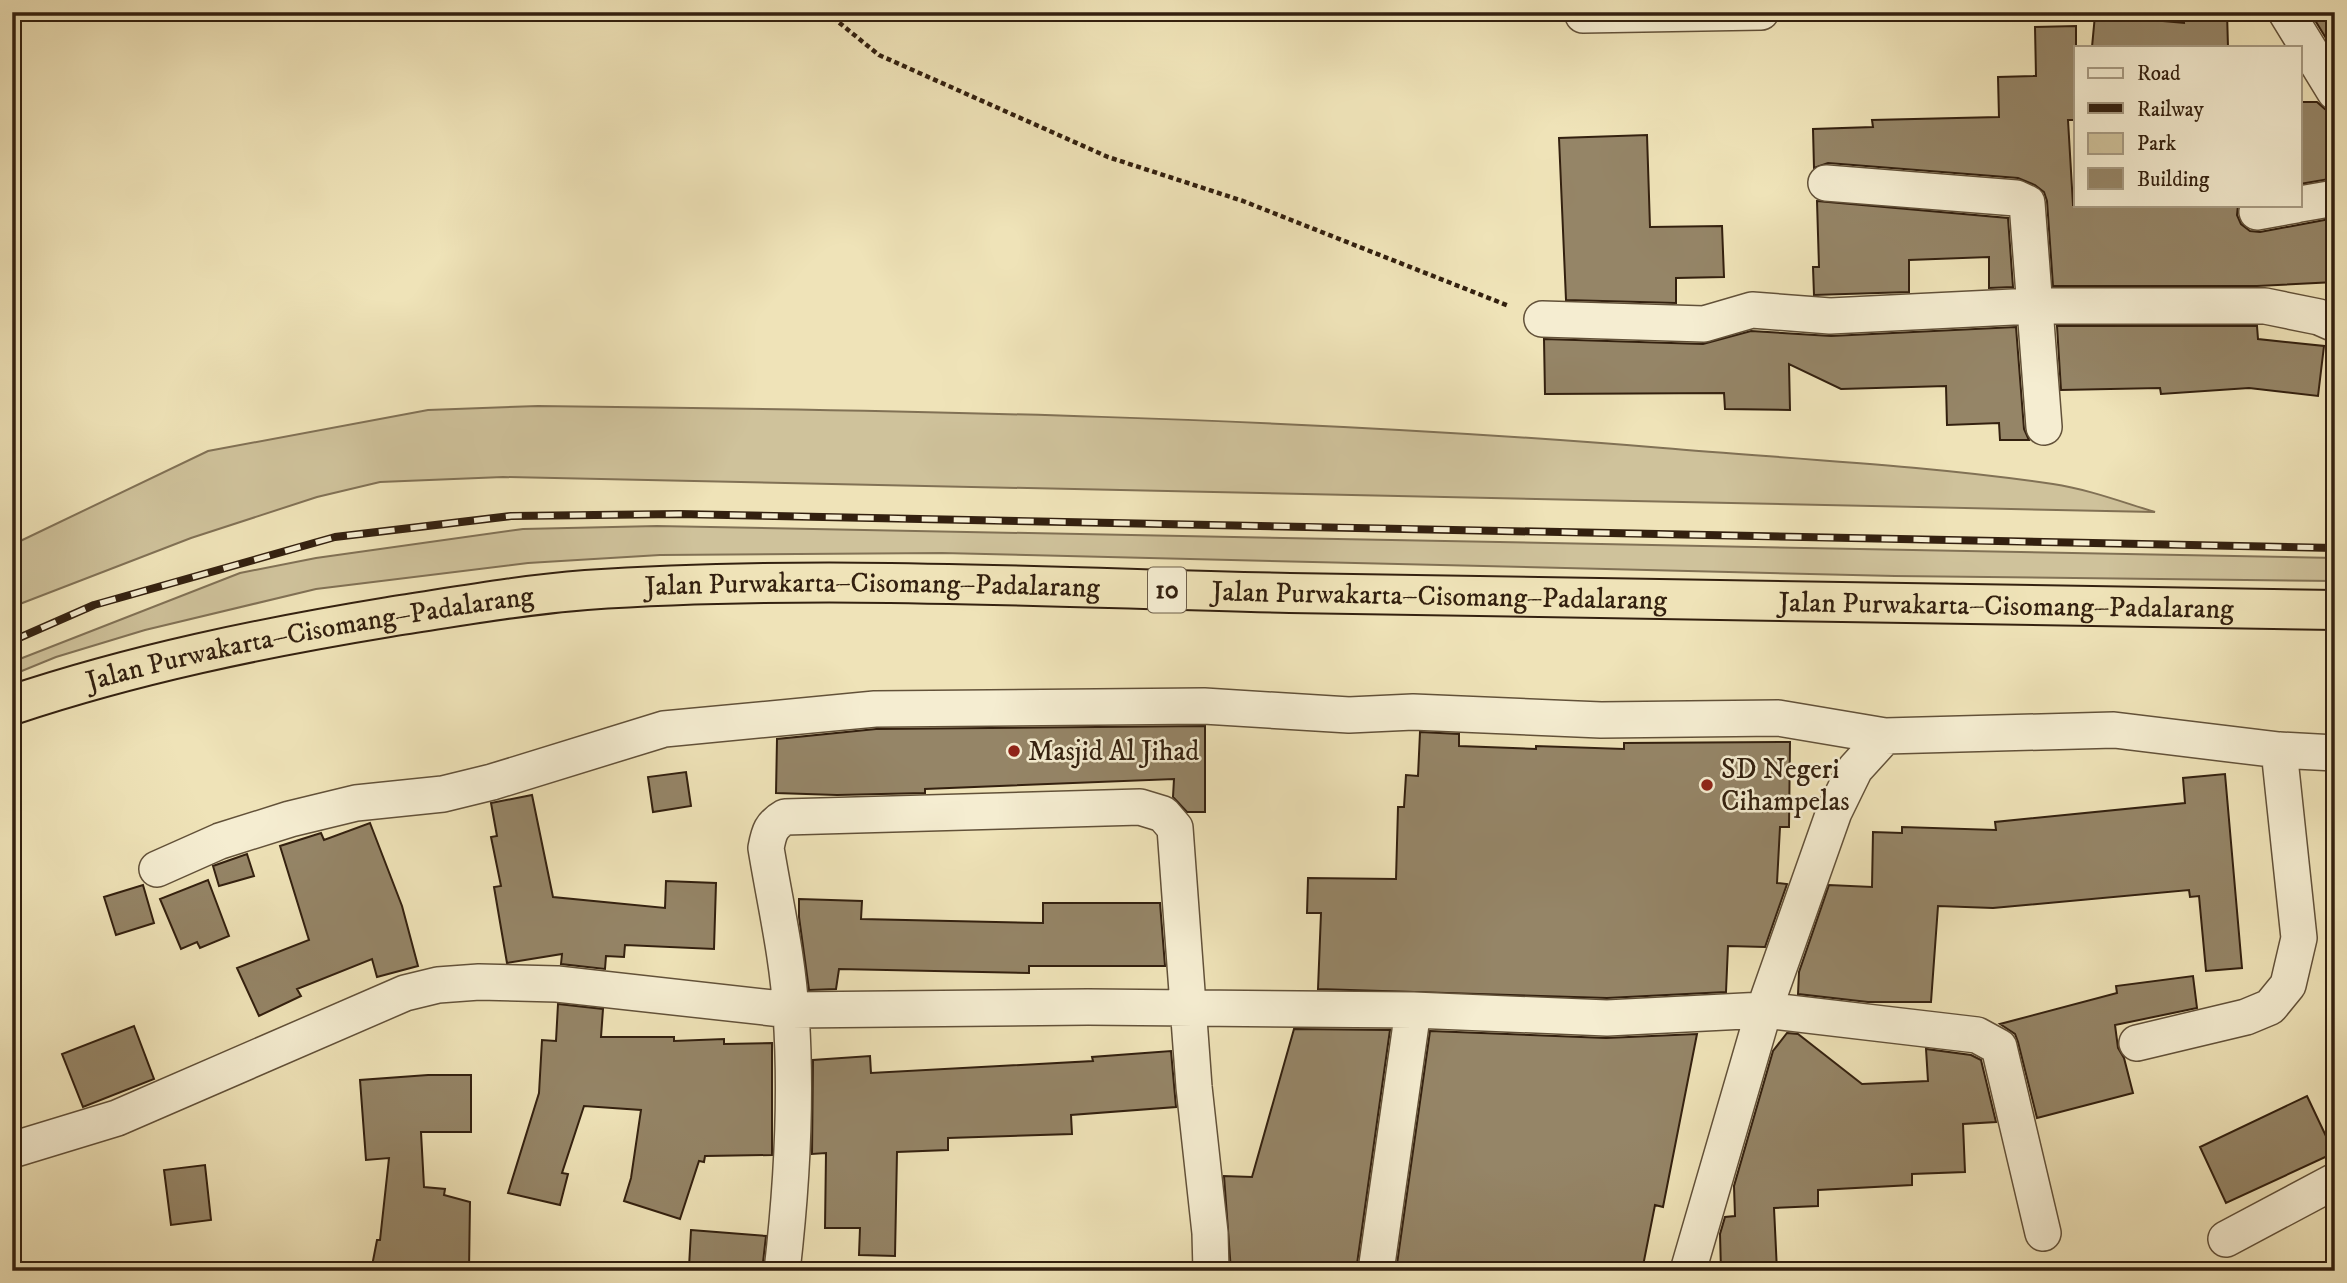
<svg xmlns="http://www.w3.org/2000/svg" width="2347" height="1283" font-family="'IM FELL DW Pica',serif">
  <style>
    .green { fill: #cfc29b; stroke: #817155; stroke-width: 2 }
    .building { fill: #958567; stroke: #33200f; stroke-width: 2 }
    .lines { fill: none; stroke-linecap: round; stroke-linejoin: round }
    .street-casing { stroke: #625139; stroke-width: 38 }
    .highway-casing { stroke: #33200f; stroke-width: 42 }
    .path { stroke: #33200f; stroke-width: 4.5; stroke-dasharray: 5 3.5; stroke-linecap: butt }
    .street { stroke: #f5edd1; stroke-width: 35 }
    .highway { stroke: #efe3b8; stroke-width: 38 }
    .rail-casing { stroke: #33200f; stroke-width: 8 }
    .rail { stroke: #f5edd1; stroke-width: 5; stroke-dasharray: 16; stroke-linecap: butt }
    .poi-dot { fill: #8f2418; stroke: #f5edd1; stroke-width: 2.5 }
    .labels { text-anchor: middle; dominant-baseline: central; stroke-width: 5; stroke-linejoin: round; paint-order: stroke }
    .shield { fill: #f5edd1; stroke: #6d5e49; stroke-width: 2 }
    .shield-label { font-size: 26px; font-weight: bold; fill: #33200f }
    .street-label { font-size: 28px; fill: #33200f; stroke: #f5edd1 }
    .poi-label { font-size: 28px; fill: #33200f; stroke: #f5edd1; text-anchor: start }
  </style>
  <rect width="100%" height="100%" fill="#efe3b8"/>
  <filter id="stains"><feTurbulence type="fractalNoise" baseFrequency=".00286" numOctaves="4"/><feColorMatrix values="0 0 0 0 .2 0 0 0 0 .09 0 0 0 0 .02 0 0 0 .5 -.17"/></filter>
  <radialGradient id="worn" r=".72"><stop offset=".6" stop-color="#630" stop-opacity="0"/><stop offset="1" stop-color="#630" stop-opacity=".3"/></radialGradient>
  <path class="green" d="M 538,406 C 914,410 1289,417 1663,448 C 1792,459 1924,465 2053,484 C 2087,489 2122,502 2155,512 L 503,477 L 380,482 L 317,497 L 191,538 L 12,607 L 12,545 L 208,451 L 428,410 Z
    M 657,526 L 2335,558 L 2335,581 L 1895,576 L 942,553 L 660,555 L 528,563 L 316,589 L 145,630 L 56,657 L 12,675 L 12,662 L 240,573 L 316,558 L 523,529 Z"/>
  <path class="building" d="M 2183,12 L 2227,12 L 2228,47 L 2092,47 L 2095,15 L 2184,23 Z
    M 2310,12 L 2335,12 L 2335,53 Z
    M 2076,26 L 2076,120 L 2068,120 L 2073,205 L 2238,205 L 2237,215 L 2241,224 L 2250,231 L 2260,232 L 2335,218 L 2335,282 L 2257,286 L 2053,286 L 2047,201 L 2044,192 L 2035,185 L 2018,178 L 1828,163 L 1814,168 L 1813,129 L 1873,127 L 1872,120 L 1999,117 L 1998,77 L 2036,76 L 2035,27 Z
    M 2300,102 L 2317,102 L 2325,109 L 2335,112 L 2335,178 L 2300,184 Z
    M 1647,135 L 1650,227 L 1722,226 L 1724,277 L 1676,278 L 1676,303 L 1566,300 L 1559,138 Z
    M 1817,201 L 2008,218 L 2013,287 L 1989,288 L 1989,257 L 1909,260 L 1909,292 L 1814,295 L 1813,267 L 1819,267 Z
    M 2057,326 L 2257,326 L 2258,339 L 2324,346 L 2318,396 L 2249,388 L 2161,394 L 2160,388 L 2061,390 Z
    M 2016,327 L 2024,429 L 2029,440 L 2000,440 L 1999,423 L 1947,425 L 1946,386 L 1841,389 L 1789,364 L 1790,410 L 1725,409 L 1724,393 L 1545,394 L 1544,339 L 1703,344 L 1751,331 L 1831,336 Z
    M 1205,726 L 1205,812 L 1187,812 L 1173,797 L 1174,779 L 925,789 L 925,793 L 837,795 L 776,793 L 777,739 L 876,729 Z
    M 1420,732 L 1459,734 L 1459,746 L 1536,749 L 1536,746 L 1624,749 L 1624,743 L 1790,742 L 1789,827 L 1780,827 L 1777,883 L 1787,884 L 1765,947 L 1728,946 L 1726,992 L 1607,998 L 1318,989 L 1321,913 L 1307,913 L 1308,878 L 1396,879 L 1398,807 L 1404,807 L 1406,775 L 1418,776 Z
    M 686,772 L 691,806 L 653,812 L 648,777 Z
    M 2225,774 L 2242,968 L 2206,971 L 2199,896 L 2190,897 L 2189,890 L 1993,908 L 1938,906 L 1931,1002 L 1868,1002 L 1798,994 L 1799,972 L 1829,885 L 1872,887 L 1873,832 L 1902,833 L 1902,827 L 1996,830 L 1995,822 L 2185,803 L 2183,778 Z
    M 532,795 L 553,897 L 665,908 L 666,881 L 716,883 L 714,949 L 625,945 L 624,957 L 606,956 L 605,969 L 561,964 L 562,954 L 507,963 L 494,887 L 501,886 L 491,837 L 497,836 L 491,803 Z
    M 370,823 L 402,906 L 418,966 L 377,977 L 372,959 L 297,989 L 301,996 L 259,1016 L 237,968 L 309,940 L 280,846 L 321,833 L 324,840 Z
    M 247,854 L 254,876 L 219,886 L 213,866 Z
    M 208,880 L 229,936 L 200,948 L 197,942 L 181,949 L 160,899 Z
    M 143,885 L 154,923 L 116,935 L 104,897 Z
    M 799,899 L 862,901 L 861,919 L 1043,923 L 1043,903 L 1160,903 L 1165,966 L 1029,966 L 1029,973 L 839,969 L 836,989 L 809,990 L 799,917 Z
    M 2193,976 L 2197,1008 L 2115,1025 L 2118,1048 L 2124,1058 L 2133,1093 L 2037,1118 L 2018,1042 L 2015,1034 L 2000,1024 L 2117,993 L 2116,986 Z
    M 558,1004 L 603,1009 L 601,1037 L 674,1037 L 674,1041 L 724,1039 L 724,1044 L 772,1043 L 772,1155 L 705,1156 L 704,1162 L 699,1161 L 680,1219 L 624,1201 L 631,1178 L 641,1110 L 584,1106 L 562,1173 L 568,1174 L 560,1205 L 508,1193 L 539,1093 L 542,1040 L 556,1041 Z
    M 134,1026 L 154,1079 L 83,1107 L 62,1054 Z
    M 1294,1029 L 1390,1030 L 1356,1271 L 1231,1271 L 1224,1176 L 1252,1177 Z
    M 1430,1031 L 1606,1038 L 1697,1034 L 1663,1207 L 1655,1205 L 1642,1271 L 1396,1271 Z
    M 1787,1033 L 1798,1034 L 1862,1084 L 1928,1081 L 1926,1049 L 1971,1055 L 1981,1060 L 1996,1122 L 1963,1124 L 1965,1172 L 1912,1174 L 1912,1185 L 1818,1190 L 1818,1206 L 1774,1208 L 1777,1271 L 1721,1271 L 1720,1234 L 1725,1217 L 1735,1216 L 1734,1186 L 1773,1051 Z
    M 1171,1051 L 1176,1107 L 1071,1115 L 1072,1134 L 948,1138 L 948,1150 L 897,1152 L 895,1256 L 859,1255 L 860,1228 L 825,1228 L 826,1153 L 812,1154 L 813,1060 L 870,1056 L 871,1073 L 1093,1061 L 1092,1057 Z
    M 428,1075 L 471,1075 L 471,1132 L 421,1132 L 424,1187 L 445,1189 L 444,1195 L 470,1202 L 469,1271 L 371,1271 L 377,1240 L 380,1240 L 389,1158 L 366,1160 L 360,1080 Z
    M 2307,1096 L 2334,1153 L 2226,1203 L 2200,1147 Z
    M 205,1165 L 211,1220 L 171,1225 L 164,1170 Z
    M 691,1230 L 766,1236 L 762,1271 L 689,1267 Z"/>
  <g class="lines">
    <defs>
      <path id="street" d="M 2286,12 L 2335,92
        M 1583,15 L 1761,12
        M 1826,183 L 2016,198 L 2027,203 L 2044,427
        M 2300,204 L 2335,198
        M 2257,212 L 2296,205
        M 1542,319 L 1704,324 L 1752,310 L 1830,316 L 2034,306 L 2265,306 L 2319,317 L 2335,324
        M 157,869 L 220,841 L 290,819 L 356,803 L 443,794 L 492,782 L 664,729 L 875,709 L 1204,706 L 1349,715 L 1413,712 L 1601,720 L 1778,718 L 1885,736
        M 2137,1043 L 2246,1017 L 2270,1007 L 2288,985 L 2299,938 L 2279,750
        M 12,1150 L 117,1118 L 405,993 L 438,985 L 479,982 L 557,984 L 791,1010 L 1088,1007 L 1413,1010 L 1607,1018 L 1764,1010 L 1977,1035 L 1999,1047 L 2043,1233
        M 2226,1239 L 2335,1181
        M 782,1271 C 792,1185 797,1100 791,1013 C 788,958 775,903 766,848 C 769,832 771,825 785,817 L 1140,807 L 1163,814 L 1175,828 L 1194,1087 L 1210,1233 L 1211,1271
        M 1376,1271 L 1413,1010
        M 1688,1271 L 1764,1010 L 1834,812 L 1855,769 L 1885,736 L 2114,730 L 2279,750 L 2335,753"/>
      <g id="highway">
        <path id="s1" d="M 12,705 C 135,664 261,638 389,617 C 455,607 520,595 586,590 C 820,574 1057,588 1290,593 C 1639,600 1987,606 2335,610"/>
      </g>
    </defs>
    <use href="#street" class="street-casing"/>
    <use href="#highway" class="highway-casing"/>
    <path class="path" d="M 826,12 L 879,55 L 1108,157 L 1243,201 L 1509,306"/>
    <use href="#street" class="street"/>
    <use href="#highway" class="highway"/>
    <defs>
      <path id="rail" d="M 12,641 L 94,605 L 335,537 L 511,516 L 679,514 L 2335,548"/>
    </defs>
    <use href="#rail" class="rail-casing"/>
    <use href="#rail" class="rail"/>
  </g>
  <g class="poi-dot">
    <circle cx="1014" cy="751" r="7"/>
    <circle cx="1707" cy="785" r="7"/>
  </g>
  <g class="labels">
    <rect class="shield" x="1148" y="567.5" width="38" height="45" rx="5"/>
    <g class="shield-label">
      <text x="1167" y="590">10</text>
    </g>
    <g class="street-label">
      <text stroke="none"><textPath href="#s1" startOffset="873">Jalan Purwakarta–Cisomang–Padalarang</textPath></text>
      <text stroke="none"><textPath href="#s1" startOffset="1440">Jalan Purwakarta–Cisomang–Padalarang</textPath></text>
      <text stroke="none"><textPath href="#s1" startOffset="2007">Jalan Purwakarta–Cisomang–Padalarang</textPath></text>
      <text stroke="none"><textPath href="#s1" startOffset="306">Jalan Purwakarta–Cisomang–Padalarang</textPath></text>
    </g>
    <g class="poi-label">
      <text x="1028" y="751">Masjid Al Jihad</text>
      <text x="1721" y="769">SD Negeri<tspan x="1721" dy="32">Cihampelas</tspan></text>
    </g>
  </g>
  <rect width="2347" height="1283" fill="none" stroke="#efe3b8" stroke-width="42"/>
  <rect x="14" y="14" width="2319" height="1255" fill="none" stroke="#33200f" stroke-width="3.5"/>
  <rect x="21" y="21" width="2305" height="1241" fill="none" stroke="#33200f" stroke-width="2"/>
  <rect x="2074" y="46" width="228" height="161" fill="#f5edd1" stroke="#a79b83" stroke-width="2"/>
  <rect x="2088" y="68" width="35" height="10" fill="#f5edd1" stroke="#a79b83" stroke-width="2"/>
  <text x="2137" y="80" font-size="21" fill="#33200f">Road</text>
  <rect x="2088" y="103" width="35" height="10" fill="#33200f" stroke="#a79b83" stroke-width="2"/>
  <text x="2137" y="116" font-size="21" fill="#33200f">Railway</text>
  <rect x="2088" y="133" width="35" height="21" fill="#cfc29b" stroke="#a79b83" stroke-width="2"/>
  <text x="2137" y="150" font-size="21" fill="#33200f">Park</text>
  <rect x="2088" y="168" width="35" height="21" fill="#958567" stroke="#a79b83" stroke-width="2"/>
  <text x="2137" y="186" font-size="21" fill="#33200f">Building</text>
  <rect width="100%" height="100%" filter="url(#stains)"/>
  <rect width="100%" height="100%" fill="url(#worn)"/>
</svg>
